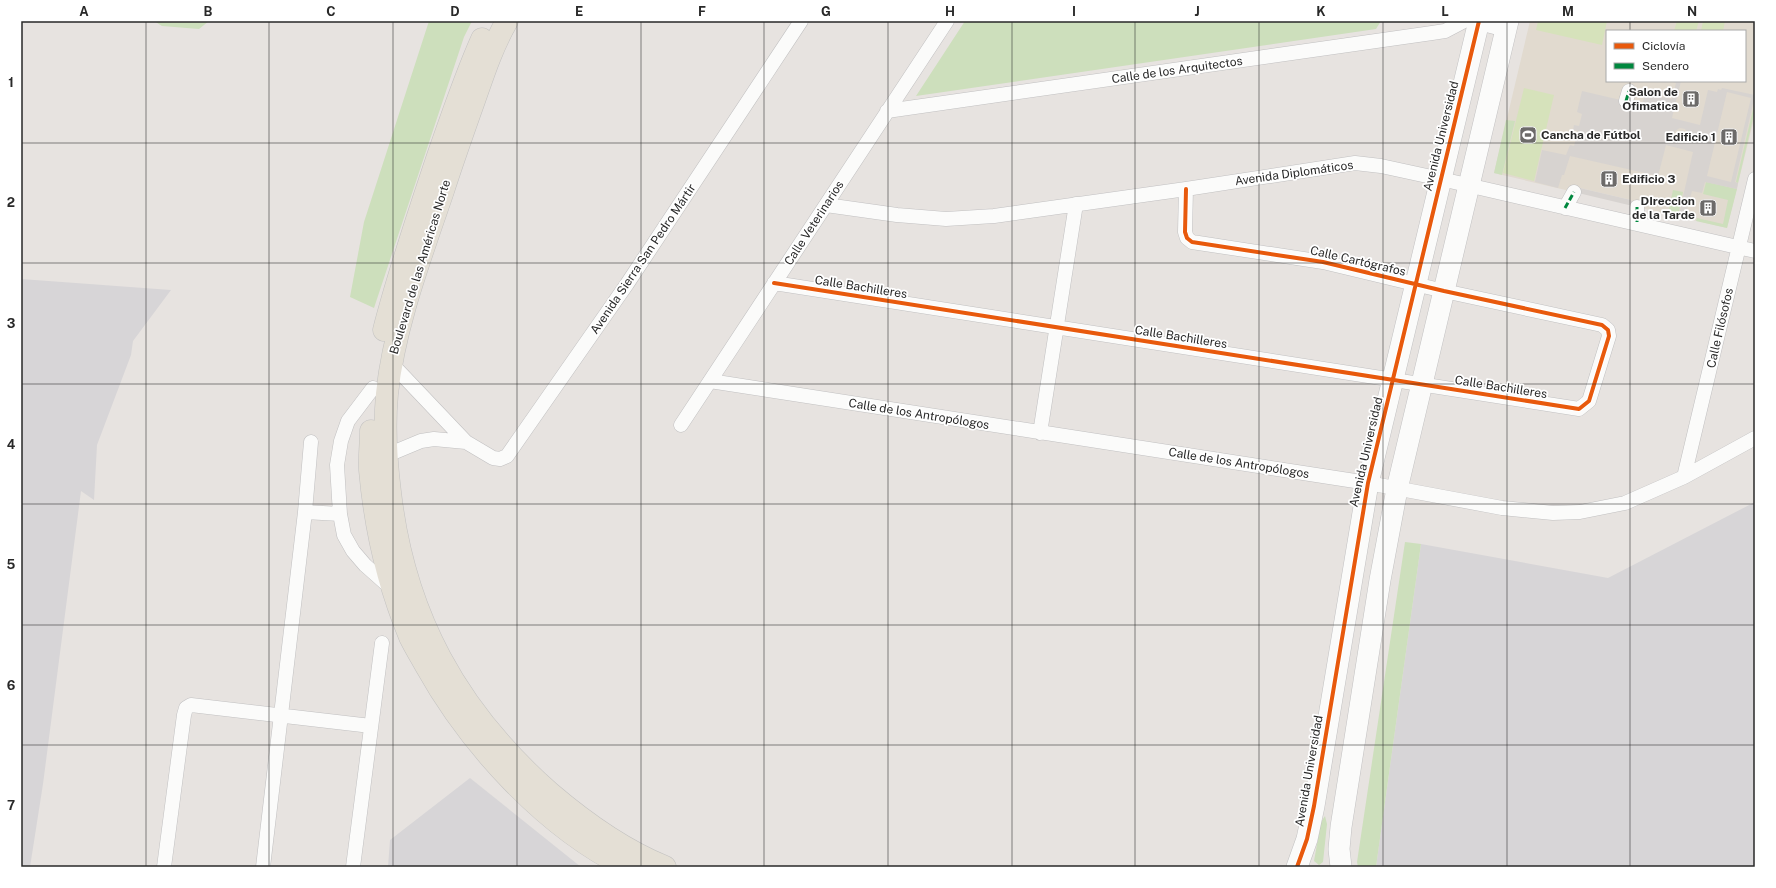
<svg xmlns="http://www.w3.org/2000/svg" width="1776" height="888" font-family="'Public Sans',sans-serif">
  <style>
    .industrial { fill: #d7d5d7 }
    .education { fill: #e1dacf; fill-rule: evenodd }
    .green { fill: #cddfbc }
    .pitch { fill: #d6e2bb }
    .plaza { fill: #d7d3d0; fill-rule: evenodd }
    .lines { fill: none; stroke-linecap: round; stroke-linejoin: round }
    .street-casing { stroke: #c1c0c1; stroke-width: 15 }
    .secondary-casing { stroke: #c1c0c1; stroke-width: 22 }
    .primary-casing { stroke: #c3c2c1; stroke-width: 23 }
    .street { stroke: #fbfbfa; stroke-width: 14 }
    .secondary { stroke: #fbfbfa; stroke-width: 21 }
    .primary { stroke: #e4dfd5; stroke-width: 22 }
    .quiet { stroke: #00873e; stroke-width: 3; stroke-dasharray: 6 3; stroke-linecap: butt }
    .cycleway-casing { stroke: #fff; stroke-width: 6 }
    .cycleway { stroke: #e8590c; stroke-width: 4 }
    .grid { fill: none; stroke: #292929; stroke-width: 1; stroke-opacity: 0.55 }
    .labels { text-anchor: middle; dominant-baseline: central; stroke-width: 3.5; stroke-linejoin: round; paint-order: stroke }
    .street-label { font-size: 12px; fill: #292929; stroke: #fff }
    .poi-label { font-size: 12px; font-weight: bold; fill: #292929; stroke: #fff; text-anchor: end }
    .neatline { fill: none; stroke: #292929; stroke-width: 1.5 }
    .grid-label { font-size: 13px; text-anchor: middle; font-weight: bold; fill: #292929 }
  </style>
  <rect width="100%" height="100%" fill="#e7e3e0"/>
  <path class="industrial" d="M 21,279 L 171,290 L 133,341 L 131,355 L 97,445 L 94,500 L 81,491 L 43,784 L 30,867 L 21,867 Z
    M 1755,502 L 1755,867 L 1376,867 L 1421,544 L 1608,578 Z
    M 470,778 L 581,867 L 388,867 L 390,840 Z"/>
  <path class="education" d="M 1530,21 L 1755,21 L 1755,115 L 1727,228 L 1637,207 L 1631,200 L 1580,188 L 1574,192 L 1494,173 ZM 1607,31 L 1745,31 L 1745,81 L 1607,81 Z"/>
  <path class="green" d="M 154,21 L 209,21 L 199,29 L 162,26 Z
    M 429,21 L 472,21 L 464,37 L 374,308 L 350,297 L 364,222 Z
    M 965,21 L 1381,21 L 1376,29 L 916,96 Z
    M 1755,101 L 1755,110 L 1738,183 L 1736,182 Z
    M 1506,120 L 1515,121 L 1502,175 L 1494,173 Z
    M 1706,182 L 1737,189 L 1727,228 L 1696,221 L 1697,218 L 1723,224 L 1728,200 L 1703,194 Z
    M 1673,190 L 1683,192 L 1678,216 L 1668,214 Z
    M 1405,542 L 1421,544 L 1376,867 L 1358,867 L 1357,862 Z
    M 1325,816 L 1327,824 L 1323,862 L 1319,865 L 1314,861 L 1321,822 Z"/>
  <path class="pitch" d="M 1538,21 L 1607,21 L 1602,45 L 1536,30 Z
    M 1677,21 L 1699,21 L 1696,31 L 1674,31 Z
    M 1703,21 L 1725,21 L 1723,31 L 1701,31 Z
    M 1524,88 L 1554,95 L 1534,181 L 1503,173 Z"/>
  <path class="plaza" d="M 1671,81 L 1681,81 L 1672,118 L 1700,125 L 1708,90 L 1717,92 L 1718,89 L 1721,90 L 1722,88 L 1755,95 L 1735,182 L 1738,183 L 1737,189 L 1705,182 L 1702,193 L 1692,191 L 1685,217 L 1679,215 L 1693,152 L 1666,145 L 1658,176 L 1570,156 L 1564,175 L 1562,175 L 1558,188 L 1535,182 L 1542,150 L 1566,155 L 1570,145 L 1574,146 L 1578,131 L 1573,130 L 1574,125 L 1579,126 L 1582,114 L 1577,112 L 1582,91 L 1642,105 L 1645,94 L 1672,99 L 1676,83 ZM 1727,92 L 1751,98 L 1731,182 L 1707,176 ZM 1680,128 L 1685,129 L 1688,134 L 1687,137 L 1683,140 L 1677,138 L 1674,134 L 1675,131 Z
    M 1580,188 L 1631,200 L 1637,207 L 1574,192 Z"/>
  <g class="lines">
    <defs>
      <path id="street" d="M 1471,21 L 1506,30
        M 1626,101 L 1629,91
        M 887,111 L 1432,33 L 1445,31 L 1464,21
        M 826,205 L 897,215 L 946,219 L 994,216 L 1186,189 L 1355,163 L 1381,166 L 1441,179 L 1755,251
        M 1637,207 L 1637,224
        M 1565,208 L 1574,192
        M 774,283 L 1579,409 L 1589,401 L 1609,336 L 1608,330 L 1602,325 L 1444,291 L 1323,262 L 1192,242 L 1187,238 L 1185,232 L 1186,189
        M 391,363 L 466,442 L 493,458 L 500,459 L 507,456 L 627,284 L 801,21
        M 710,381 L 1368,483 L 1502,508 L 1553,513 L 1580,512 L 1625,503 L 1684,477 L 1755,438
        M 373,388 L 348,421 L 341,441 L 337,465 L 340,514 L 344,535 L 353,551 L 365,565 L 392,589
        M 681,425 L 947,21
        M 1040,433 L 1076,204
        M 385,456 L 421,441 L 434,439 L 466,442
        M 1684,477 L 1755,179
        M 305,512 L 340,514
        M 164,867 L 184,715 L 186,708 L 191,705 L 371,726
        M 263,867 L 305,512 L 311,442
        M 353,867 L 382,643"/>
      <path id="secondary" d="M 1297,867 L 1307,839 L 1314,806 L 1368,483 L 1479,21
        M 1341,867 L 1339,849 L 1341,827 L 1380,580 L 1397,489 L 1508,21"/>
      <path id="primary" d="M 507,21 C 493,45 484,72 475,98 C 464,129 453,160 443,191 C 421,256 394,326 387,394 C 384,427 386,460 390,492 C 404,615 457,711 550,793 C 584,822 623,850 665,867
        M 384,330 C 399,271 419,213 438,156 C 452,116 465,77 482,39
        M 371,431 C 371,444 369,458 370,470 C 375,527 388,584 410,637 C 415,647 421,657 426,666 C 470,745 545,827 626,867"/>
    </defs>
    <use href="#street" class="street-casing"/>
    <use href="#secondary" class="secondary-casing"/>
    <use href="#primary" class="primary-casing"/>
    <use href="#street" class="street"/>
    <use href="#secondary" class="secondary"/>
    <use href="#primary" class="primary"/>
    <path class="quiet" d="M 1626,101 L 1629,91
      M 1637,207 L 1637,224
      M 1565,208 L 1574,192"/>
    <defs>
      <path id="cycleway" d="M 774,283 L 1579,409 L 1589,401 L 1609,336 L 1608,330 L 1602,325 L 1444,291 L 1323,262 L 1192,242 L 1187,238 L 1185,232 L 1186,189
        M 1297,867 L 1307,839 L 1314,806 L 1368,483 L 1479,21"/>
    </defs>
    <use href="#cycleway" class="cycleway-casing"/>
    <use href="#cycleway" class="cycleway"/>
  </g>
  <path class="grid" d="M 146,21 L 146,867M 269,21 L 269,867M 393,21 L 393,867M 517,21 L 517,867M 641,21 L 641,867M 764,21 L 764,867M 888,21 L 888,867M 1012,21 L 1012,867M 1135,21 L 1135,867M 1259,21 L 1259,867M 1383,21 L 1383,867M 1507,21 L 1507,867M 1630,21 L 1630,31M 1630,81 L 1630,867M 21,143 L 1755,143M 21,263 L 1755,263M 21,384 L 1755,384M 21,504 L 1755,504M 21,625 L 1755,625M 21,745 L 1755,745"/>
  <defs>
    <symbol id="building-square" viewBox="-11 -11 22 22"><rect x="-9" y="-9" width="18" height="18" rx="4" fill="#6c6a69" stroke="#fff"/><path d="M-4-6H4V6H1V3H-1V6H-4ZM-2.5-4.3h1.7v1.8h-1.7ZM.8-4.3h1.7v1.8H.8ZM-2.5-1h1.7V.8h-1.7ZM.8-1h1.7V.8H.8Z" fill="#fff"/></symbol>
    <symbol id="stadium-square" viewBox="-11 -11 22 22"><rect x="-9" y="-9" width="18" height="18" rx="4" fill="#6c6a69" stroke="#fff"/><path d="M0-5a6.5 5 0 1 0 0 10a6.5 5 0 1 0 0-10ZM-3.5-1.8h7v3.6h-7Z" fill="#fff"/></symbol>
  </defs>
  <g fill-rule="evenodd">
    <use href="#building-square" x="1681" y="89" width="20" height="20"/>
    <use href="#stadium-square" x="1518" y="125" width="20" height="20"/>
    <use href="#building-square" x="1719" y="127" width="20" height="20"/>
    <use href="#building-square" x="1599" y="169" width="20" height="20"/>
    <use href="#building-square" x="1698" y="198" width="20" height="20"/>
  </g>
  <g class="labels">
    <g class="street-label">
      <text transform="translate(1177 70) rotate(-8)">Calle de los Arquitectos</text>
      <text transform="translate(1441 136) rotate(-76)">Avenida Universidad</text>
      <text transform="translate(1294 173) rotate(-8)">Avenida Diplomáticos</text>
      <text transform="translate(814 223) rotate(-57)">Calle Veterinarios</text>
      <text transform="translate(643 259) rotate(-56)">Avenida Sierra San Pedro Mártir</text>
      <text transform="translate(1358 261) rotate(13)">Calle Cartógrafos</text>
      <text transform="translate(420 267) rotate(-73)">Boulevard de las Américas Norte</text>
      <text transform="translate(861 287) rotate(9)">Calle Bachilleres</text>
      <text transform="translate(1720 328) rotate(-77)">Calle Filósofos</text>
      <text transform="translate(1181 337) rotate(9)">Calle Bachilleres</text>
      <text transform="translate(1501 387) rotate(9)">Calle Bachilleres</text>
      <text transform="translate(919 414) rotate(9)">Calle de los Antropólogos</text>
      <text transform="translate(1366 452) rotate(-77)">Avenida Universidad</text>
      <text transform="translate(1239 463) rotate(9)">Calle de los Antropólogos</text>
      <text transform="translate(1309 771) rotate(-80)">Avenida Universidad</text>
    </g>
    <g class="poi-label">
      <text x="1678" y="92">Salon de<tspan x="1678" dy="14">Ofimatica</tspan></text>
      <text x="1541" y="135" text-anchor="start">Cancha de Fútbol</text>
      <text x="1716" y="137">Edificio 1</text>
      <text x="1622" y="179" text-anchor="start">Edificio 3</text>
      <text x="1695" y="201">DIreccion<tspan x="1695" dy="14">de la Tarde</tspan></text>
    </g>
  </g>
  <rect width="1776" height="888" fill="none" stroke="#ffffff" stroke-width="44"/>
  <rect x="1606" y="30" width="140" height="52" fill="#ffffff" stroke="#a9a9a9"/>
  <rect x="1614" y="43" width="20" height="6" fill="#e8590c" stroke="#a9a9a9"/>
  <text x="1642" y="50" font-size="12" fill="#292929">Ciclovía</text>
  <rect x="1614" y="63" width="20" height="6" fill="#00873e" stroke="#a9a9a9"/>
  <text x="1642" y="70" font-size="12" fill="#292929">Sendero</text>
  <rect x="22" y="22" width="1732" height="844" class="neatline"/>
  <g class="grid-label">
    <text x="84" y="16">A</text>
    <text x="208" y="16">B</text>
    <text x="331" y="16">C</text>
    <text x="455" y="16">D</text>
    <text x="579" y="16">E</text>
    <text x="702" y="16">F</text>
    <text x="826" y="16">G</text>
    <text x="950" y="16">H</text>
    <text x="1074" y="16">I</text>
    <text x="1197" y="16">J</text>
    <text x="1321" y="16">K</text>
    <text x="1445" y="16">L</text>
    <text x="1568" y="16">M</text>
    <text x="1692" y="16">N</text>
    <text x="11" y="87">1</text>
    <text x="11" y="207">2</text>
    <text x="11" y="328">3</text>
    <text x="11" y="449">4</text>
    <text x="11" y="569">5</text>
    <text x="11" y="690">6</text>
    <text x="11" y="810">7</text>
  </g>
</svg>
